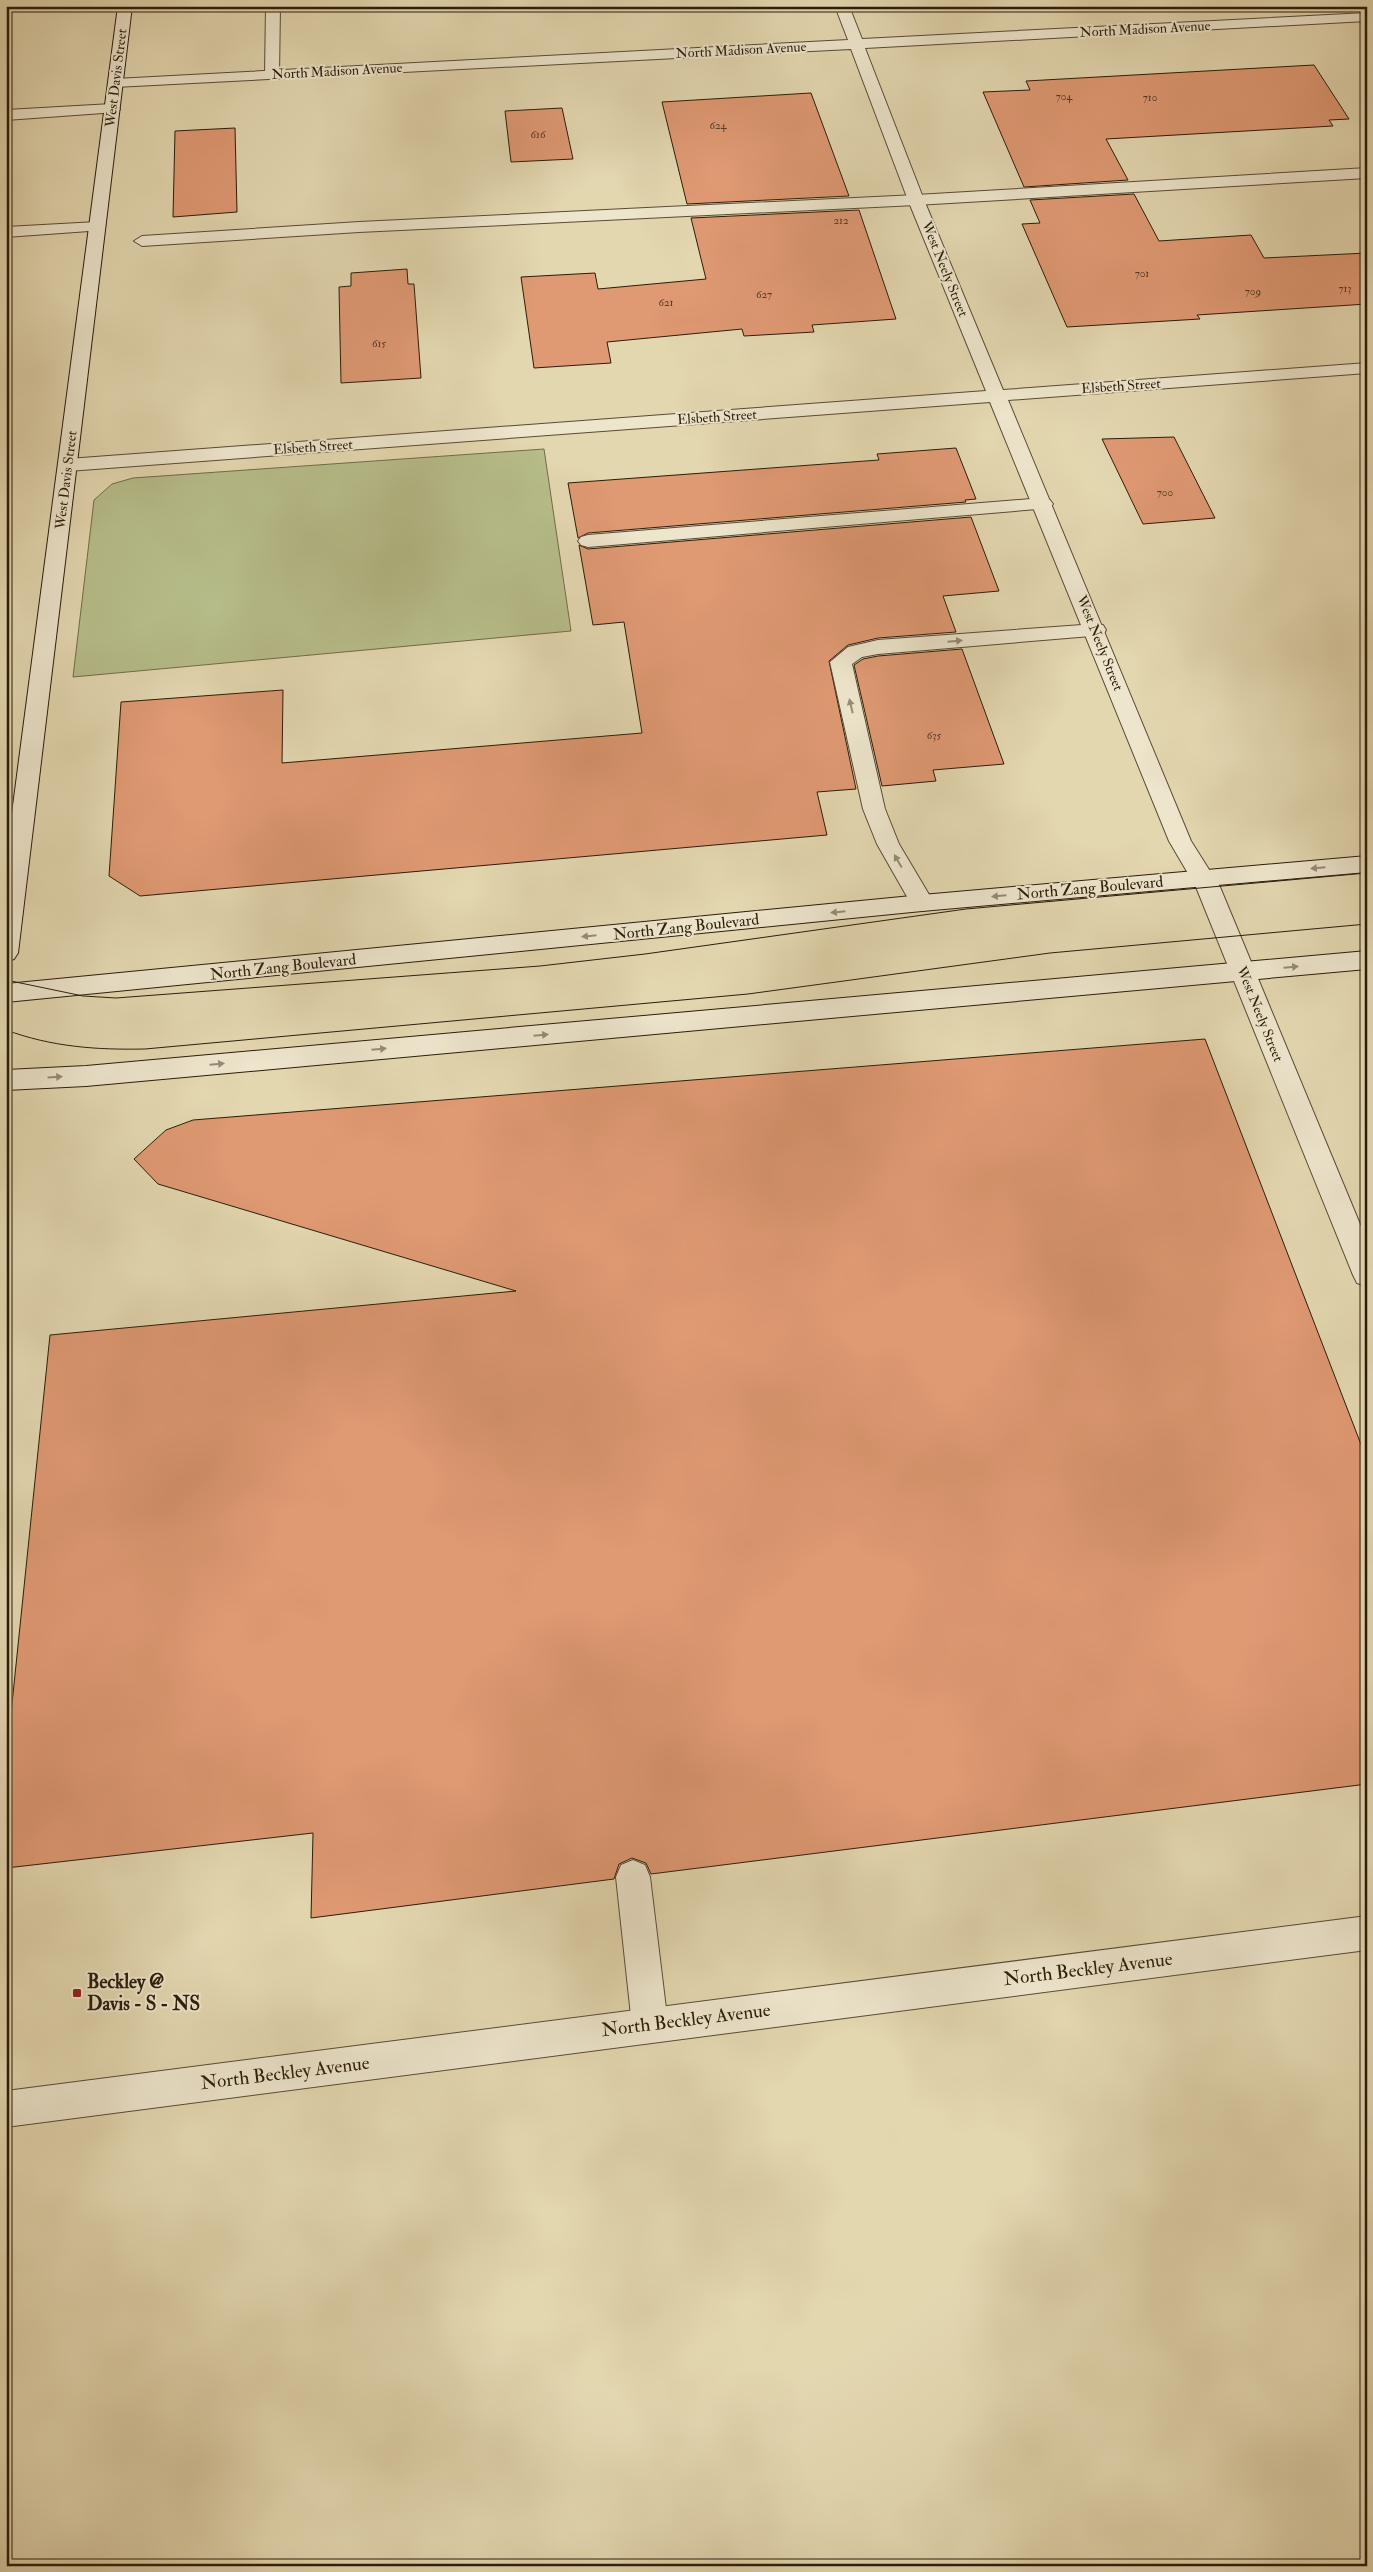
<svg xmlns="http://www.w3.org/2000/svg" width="1373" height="2572" font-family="'IM FELL Double Pica',serif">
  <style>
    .green { fill: #b6bd8a; stroke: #706c4a }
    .building { fill: #df9973; stroke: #2b1c09 }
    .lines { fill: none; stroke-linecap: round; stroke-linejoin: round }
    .service-casing { stroke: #594b33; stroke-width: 2 }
    .minor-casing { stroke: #594b33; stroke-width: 2 }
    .tertiary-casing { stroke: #594b33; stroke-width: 2 }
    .secondary-casing { stroke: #2b1c09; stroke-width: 2 }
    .service { fill: #ede5cc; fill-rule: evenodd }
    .minor { fill: #ede5cc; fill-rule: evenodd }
    .tertiary { fill: #ede5cc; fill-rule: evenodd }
    .secondary { fill: #ede5cc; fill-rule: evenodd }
    .tram { stroke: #2b1c09; stroke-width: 1 }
    .oneway { fill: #968b74 }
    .poi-dot { fill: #8f2418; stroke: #ede5cc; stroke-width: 2 }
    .labels { text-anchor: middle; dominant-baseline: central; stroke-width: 4; stroke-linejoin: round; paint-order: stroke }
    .far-number-label { font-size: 11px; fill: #583b24 }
    .far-street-label { font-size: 14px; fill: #2b1c09; stroke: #ede5cc }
    .street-label { font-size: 16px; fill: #2b1c09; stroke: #ede5cc }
    .near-street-label { font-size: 19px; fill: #2b1c09; stroke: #ede5cc }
    .near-poi-label { font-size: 19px; font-weight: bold; fill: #2b1c09; stroke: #ede5cc; text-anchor: start }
  </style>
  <rect width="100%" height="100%" fill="#e3d7b0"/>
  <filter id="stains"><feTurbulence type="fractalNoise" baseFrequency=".004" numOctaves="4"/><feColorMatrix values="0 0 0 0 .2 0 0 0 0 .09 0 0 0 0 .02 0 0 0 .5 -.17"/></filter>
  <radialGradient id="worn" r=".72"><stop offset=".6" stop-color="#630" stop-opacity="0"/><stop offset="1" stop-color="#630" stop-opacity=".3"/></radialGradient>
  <path class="green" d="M 544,449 L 571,631 L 73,677 L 94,500 L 112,484 L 133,478 Z"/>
  <path class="building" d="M 1314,65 L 1349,119 L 1329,120 L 1333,126 L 1106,139 L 1128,180 L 1024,187 L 983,92 L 1030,90 L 1026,81 Z
    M 811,93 L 849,196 L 687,204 L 662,102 Z
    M 562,108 L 573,159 L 511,162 L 505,111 Z
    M 235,128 L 237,212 L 173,217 L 175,131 Z
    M 1134,194 L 1159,241 L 1251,235 L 1264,258 L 1367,253 L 1367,304 L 1197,315 L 1200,319 L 1067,327 L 1022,224 L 1040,223 L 1030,200 Z
    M 859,210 L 896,319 L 812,325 L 814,332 L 744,336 L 742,329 L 607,342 L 611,363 L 534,368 L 521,277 L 595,273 L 598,289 L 706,279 L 691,218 Z
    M 407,269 L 408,284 L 414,284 L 421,378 L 341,383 L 339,287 L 351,286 L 351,273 Z
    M 1174,437 L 1215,518 L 1143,524 L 1102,439 Z
    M 956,448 L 976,499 L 965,500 L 966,502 L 588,533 L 578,538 L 568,483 L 879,460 L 877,454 Z
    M 971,517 L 999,591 L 943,596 L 956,632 L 878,638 L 848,645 L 829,661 L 856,789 L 817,792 L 827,835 L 140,896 L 109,876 L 121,702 L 283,690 L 282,763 L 642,733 L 624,622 L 593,625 L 579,545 L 588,549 Z
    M 962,649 L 1004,764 L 933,770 L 936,781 L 882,786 L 854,665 L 863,659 L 878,656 Z
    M 1205,1039 L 1367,1460 L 1367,1784 L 651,1874 L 646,1863 L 632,1858 L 619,1864 L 614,1879 L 311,1918 L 313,1833 L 6,1868 L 6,1762 L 50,1335 L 516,1291 L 158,1184 L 134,1159 L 166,1130 L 193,1120 Z"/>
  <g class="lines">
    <defs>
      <path id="service" d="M 266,6 L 280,6 L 279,75 L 272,79 L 265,75 Z
        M 1367,168 L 1367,178 L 916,205 L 359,232 L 142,246 L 134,241 L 142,236 L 359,222 L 916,195 Z
        M 97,222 L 105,227 L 103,230 L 6,237 L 6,227 Z
        M 1043,498 L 1050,500 L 1053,504 L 1050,508 L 588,547 L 581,545 L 578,541 L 581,537 L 588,535 Z
        M 1096,624 L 1103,625 L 1106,630 L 1103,635 L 878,654 L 862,657 L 852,664 L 885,809 L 899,844 L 934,903 L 930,909 L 922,911 L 914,909 L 877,844 L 863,809 L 830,662 L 848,647 L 878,640 Z
        M 633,1860 L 645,1865 L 650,1877 L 668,2025 L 662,2037 L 650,2043 L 638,2037 L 632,2025 L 616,1877 L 621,1865 Z"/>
      <path id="minor" d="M 835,6 L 849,6 L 862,39 L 1367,13 L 1367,21 L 865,48 L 924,200 L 1003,390 L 1367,363 L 1367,373 L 1008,400 L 1191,841 L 1220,887 L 1367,1241 L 1367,1286 L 1357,1283 L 1353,1275 L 1196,887 L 1169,841 L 990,402 L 68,471 L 61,469 L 59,465 L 61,461 L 68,459 L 986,391 L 908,200 L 851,49 L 115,87 L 108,83 L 115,79 L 848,40 Z
        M 112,104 L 120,109 L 117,112 L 6,120 L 6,110 Z"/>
      <path id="tertiary" d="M 1367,1916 L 1367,1950 L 6,2127 L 6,2091 Z"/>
      <path id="secondary" d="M 118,6 L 132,6 L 18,953 L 14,959 L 6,962 L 6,859 Z
        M 1367,856 L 1367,872 L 922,911 L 6,1002 L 6,984 L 922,895 Z
        M 1367,951 L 1367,969 L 86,1086 L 6,1090 L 6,1070 L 86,1066 Z"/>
    </defs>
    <use href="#service" class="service-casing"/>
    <use href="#minor" class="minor-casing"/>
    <use href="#tertiary" class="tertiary-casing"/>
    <use href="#secondary" class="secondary-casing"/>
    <use href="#service" class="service"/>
    <use href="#minor" class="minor"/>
    <use href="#tertiary" class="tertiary"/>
    <use href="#secondary" class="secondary"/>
    <path class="tram" d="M 6,980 L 83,996 L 116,998 L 540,966 L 645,954 L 966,909 L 1367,873
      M 6,1030 C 52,1047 97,1050 145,1049 L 748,994 L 1050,953 L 1367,924"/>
  </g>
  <defs><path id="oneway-solid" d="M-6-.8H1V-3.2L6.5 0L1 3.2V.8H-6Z" transform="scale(1.25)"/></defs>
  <g class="oneway">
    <use href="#oneway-solid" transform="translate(955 641) rotate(-5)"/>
    <use href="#oneway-solid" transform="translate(851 706) rotate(-103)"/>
    <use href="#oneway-solid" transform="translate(898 861) rotate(-120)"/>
    <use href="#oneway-solid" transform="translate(1318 868) rotate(175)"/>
    <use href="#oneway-solid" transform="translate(999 896) rotate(175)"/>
    <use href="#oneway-solid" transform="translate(838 912) rotate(174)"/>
    <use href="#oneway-solid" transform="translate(589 936) rotate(174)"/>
    <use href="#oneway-solid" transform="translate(1291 967) rotate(-5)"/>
    <use href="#oneway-solid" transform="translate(541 1035) rotate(-5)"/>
    <use href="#oneway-solid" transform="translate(379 1049) rotate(-5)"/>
    <use href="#oneway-solid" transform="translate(217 1064) rotate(-5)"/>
    <use href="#oneway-solid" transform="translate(55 1077) rotate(-3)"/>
  </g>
  <rect class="poi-dot" x="72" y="1988" width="10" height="10" rx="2.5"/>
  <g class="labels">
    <g class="far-number-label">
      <text x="1064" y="96">704</text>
      <text x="1150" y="97">710</text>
      <text x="718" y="125">624</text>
      <text x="538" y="134">616</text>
      <text x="841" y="220">212</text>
      <text x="1142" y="273">701</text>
      <text x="1345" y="288">713</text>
      <text x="1253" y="291">709</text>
      <text x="764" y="294">627</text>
      <text x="666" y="302">621</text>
      <text x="379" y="343">615</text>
      <text x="1165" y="492">700</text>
      <text x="934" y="735">635</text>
    </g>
    <g class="far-street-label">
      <text transform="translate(1145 29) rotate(-3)">North Madison Avenue</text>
      <text transform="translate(741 50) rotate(-3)">North Madison Avenue</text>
      <text transform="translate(337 71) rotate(-3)">North Madison Avenue</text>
      <text transform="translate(116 78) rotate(-83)">West Davis Street</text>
      <text transform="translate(945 269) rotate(68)">West Neely Street</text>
      <text transform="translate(1121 386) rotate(-4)">Elsbeth Street</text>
      <text transform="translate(717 417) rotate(-4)">Elsbeth Street</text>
      <text transform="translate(313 447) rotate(-4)">Elsbeth Street</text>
      <text transform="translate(66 480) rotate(-83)">West Davis Street</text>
      <text transform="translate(1100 643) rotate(68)">West Neely Street</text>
      <text transform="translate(1260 1014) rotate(68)">West Neely Street</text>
    </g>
    <g class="street-label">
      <text transform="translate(1090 888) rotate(-5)">North Zang Boulevard</text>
      <text transform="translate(686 927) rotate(-6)">North Zang Boulevard</text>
      <text transform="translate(283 967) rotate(-6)">North Zang Boulevard</text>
    </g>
    <g class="near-street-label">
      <text transform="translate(1088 1969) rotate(-7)">North Beckley Avenue</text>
      <text transform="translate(686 2020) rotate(-7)">North Beckley Avenue</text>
      <text transform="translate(285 2073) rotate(-7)">North Beckley Avenue</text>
    </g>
    <g class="near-poi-label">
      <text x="87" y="1982">Beckley @<tspan x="87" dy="22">Davis - S - NS</tspan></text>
    </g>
  </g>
  <rect width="1373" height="2572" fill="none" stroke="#e3d7b0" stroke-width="25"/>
  <rect x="8" y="8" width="1358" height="2557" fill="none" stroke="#2b1c09" stroke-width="2.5"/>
  <rect x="12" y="12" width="1348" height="2547" fill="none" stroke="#2b1c09"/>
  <rect width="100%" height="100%" filter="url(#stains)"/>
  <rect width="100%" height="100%" fill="url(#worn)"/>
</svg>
